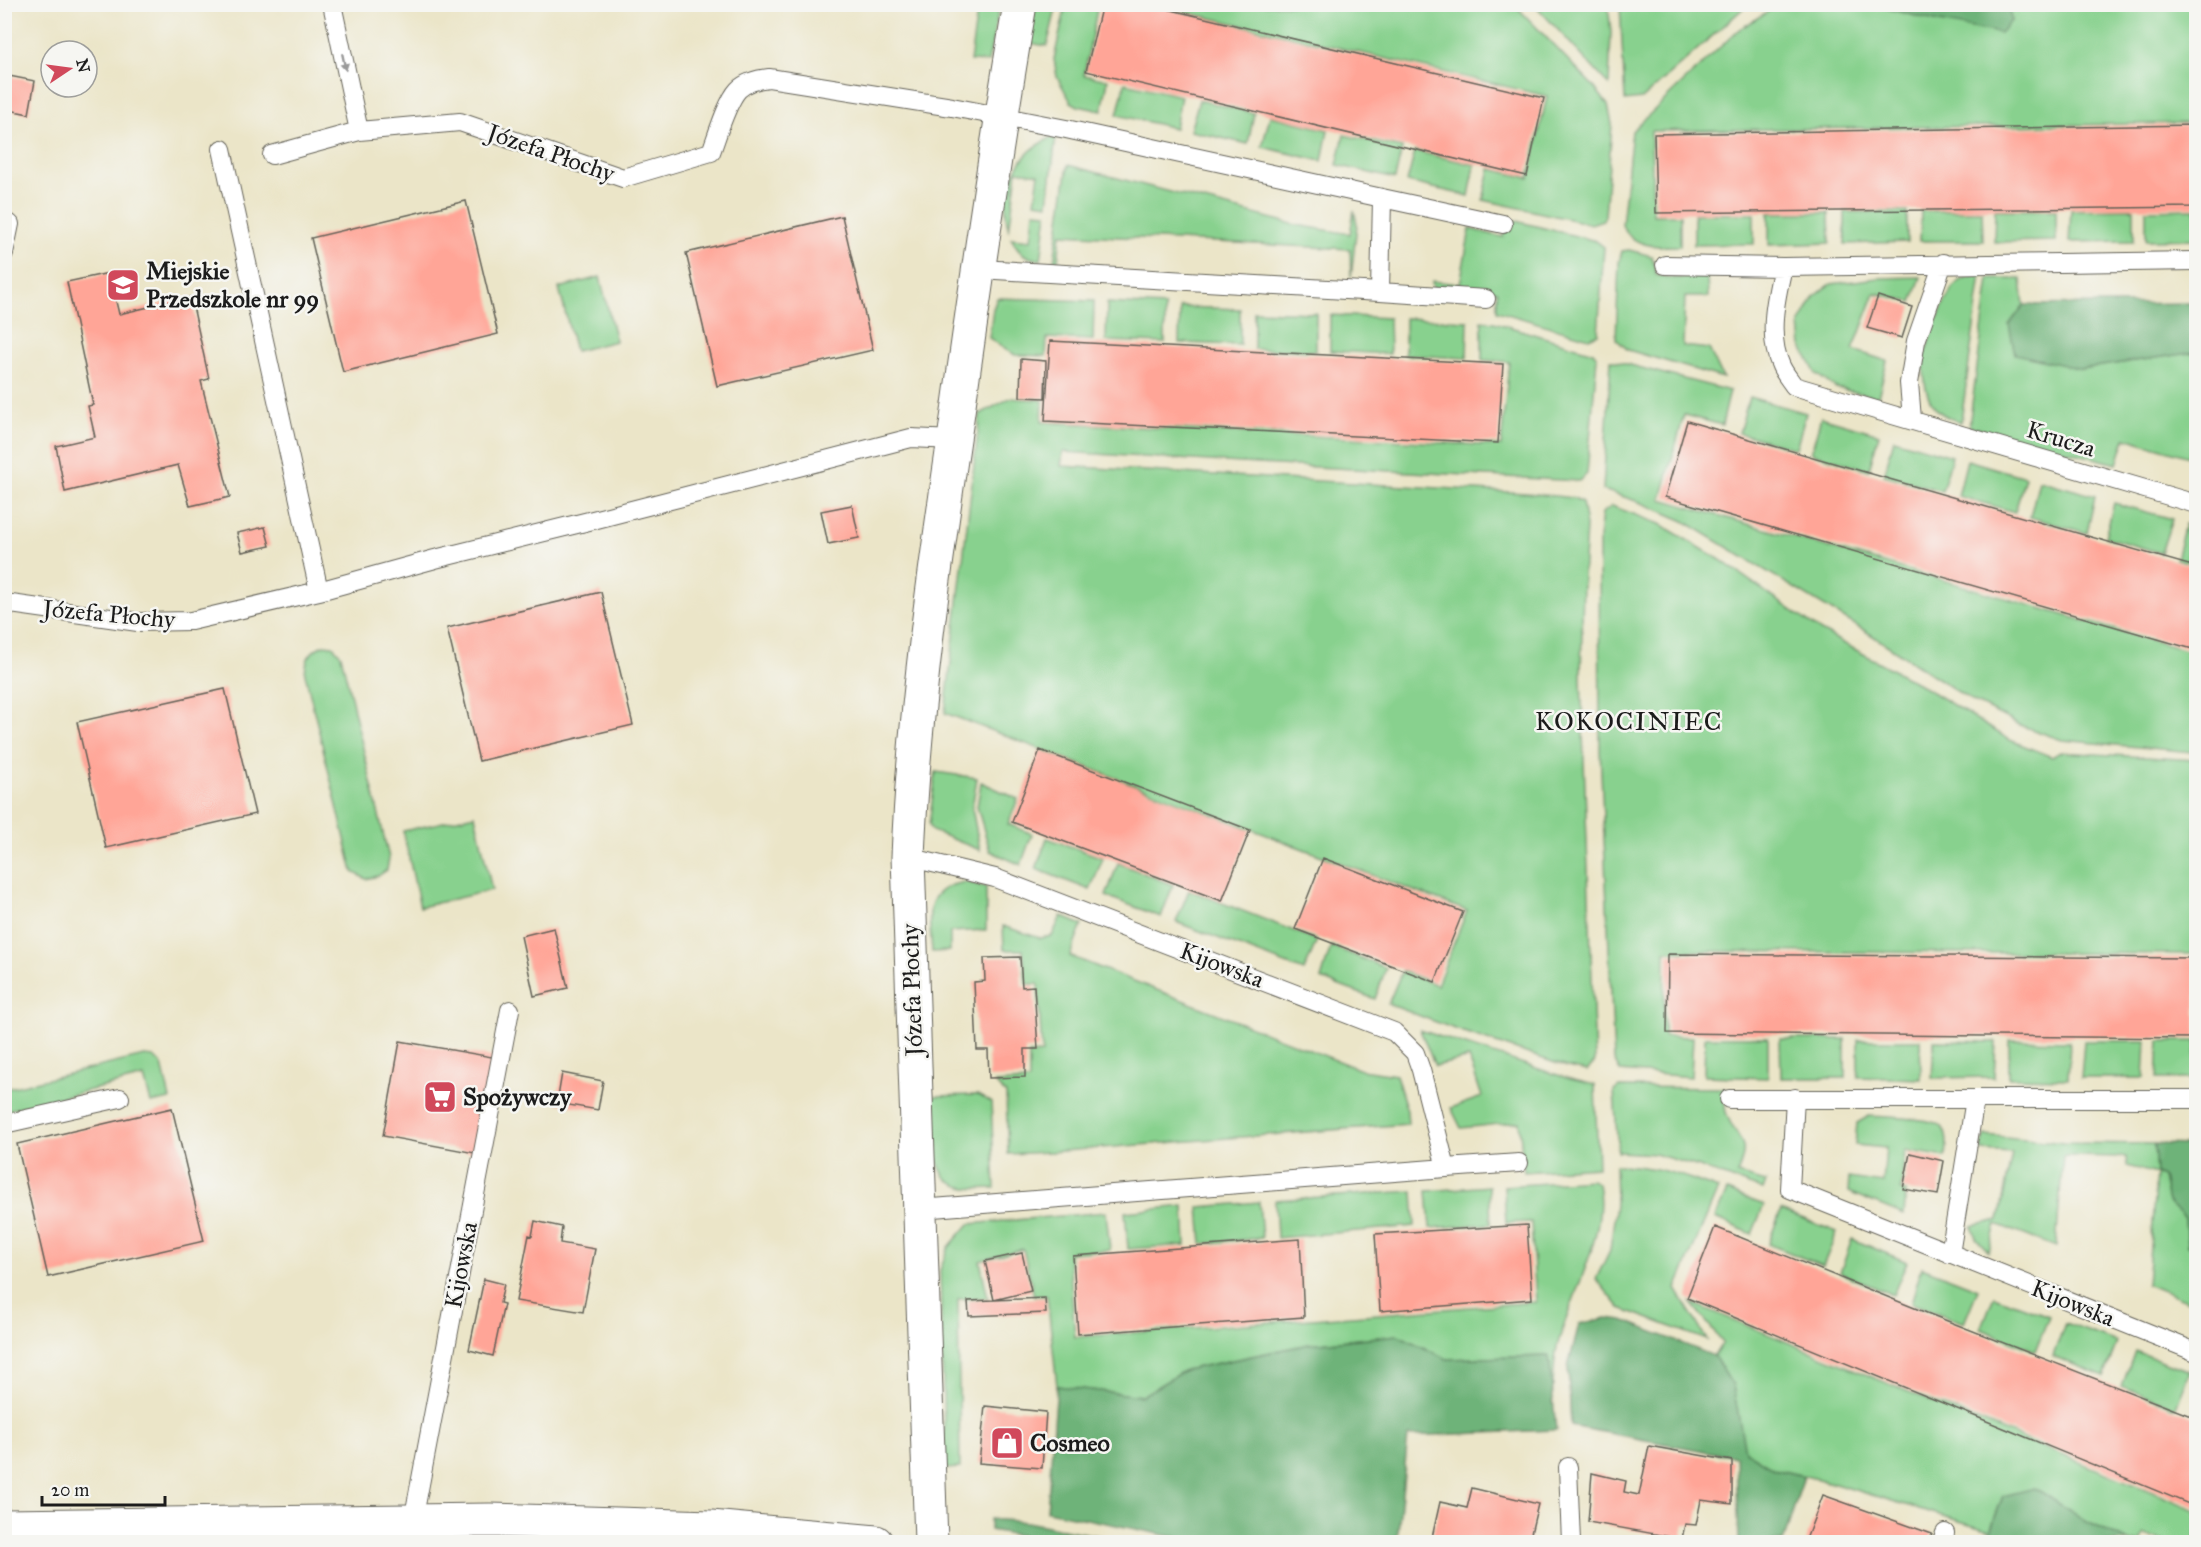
<svg xmlns="http://www.w3.org/2000/svg" width="2201" height="1547" font-family="'IM FELL Great Primer',serif">
  <style>
    .green { fill: #88d18e; stroke: #527655; stroke-width: 1.5 }
    .forest { fill: #6eb379; stroke: #45684a; stroke-width: 1.5 }
    .building { fill: #ffa597 }
    .lines { fill: none; stroke-linecap: round; stroke-linejoin: round }
    .lane-casing { stroke: #646258; stroke-width: 20 }
    .street-casing { stroke: #646258; stroke-width: 35 }
    .secondary-casing { stroke: #646258; stroke-width: 35 }
    .lane { stroke: #fff; stroke-width: 18 }
    .street { stroke: #fff; stroke-width: 33 }
    .secondary { stroke: #fff; stroke-width: 33 }
    .oneway { fill: #999 }
    .labels { text-anchor: middle; dominant-baseline: central; stroke-width: 5; stroke-linejoin: round; paint-order: stroke }
    .street-label { font-size: 24px; fill: #1c1c1c; stroke: #f6f6f2 }
    .poi-label { font-size: 24px; font-weight: bold; fill: #1c1c1c; stroke: #f6f6f2; text-anchor: start }
    .neighbourhood-label { font-size: 26px; letter-spacing: 1.5px; fill: #1c1c1c; stroke: #f6f6f2 }
  </style>
  <rect width="100%" height="100%" fill="#f6f6f2"/>
  <filter id="ink" filterUnits="userSpaceOnUse"><feTurbulence type="fractalNoise" baseFrequency=".0167" numOctaves="2"/><feDisplacementMap in="SourceGraphic" scale="12" xChannelSelector="R" yChannelSelector="G"/><feConvolveMatrix kernelMatrix="1 2 1 2 8 2 1 2 1" color-interpolation-filters="sRGB"/></filter>
  <filter id="wash" filterUnits="userSpaceOnUse"><feTurbulence type="fractalNoise" baseFrequency=".008" numOctaves="4" result="noise"/><feDisplacementMap in="SourceGraphic" scale="24" xChannelSelector="R" yChannelSelector="G"/><feGaussianBlur stdDeviation="1.35" result="paint"/><feColorMatrix in="noise" values="0 0 0 0 0 0 0 0 0 0 0 0 0 0 0 0 0 1.4 0 .05"/><feComposite in="paint" operator="in"/></filter>
  <g filter="url(#wash)">
    <rect width="100%" height="100%" fill="#ebe5c8"/>
    <path class="green" d="M 978,5 L 1000,5 L 988,62 L 970,61 Z
      M 1036,5 L 1057,5 L 1047,46 L 1028,43 Z
      M 1066,5 L 1098,5 L 1084,75 L 1108,80 L 1102,111 L 1078,106 L 1071,102 L 1057,77 L 1054,59 Z
      M 1155,5 L 1515,5 L 1595,88 L 1608,105 L 1612,124 L 1605,216 L 1603,220 L 1591,224 L 1483,200 L 1490,169 L 1529,178 L 1547,96 Z
      M 1535,5 L 1608,5 L 1611,32 L 1609,85 Z
      M 1620,5 L 1620,4 L 1747,5 L 1642,99 L 1625,101 Z
      M 1778,5 L 1873,5 L 1939,22 L 2011,21 L 2009,5 L 2196,5 L 2196,123 L 1651,131 L 1653,215 L 1680,215 L 1680,246 C 1658,247 1632,248 1622,225 L 1632,131 L 1738,30 Z
      M 1125,83 L 1181,96 L 1175,128 L 1117,115 Z
      M 1199,100 L 1254,113 L 1248,144 L 1190,131 Z
      M 1270,116 L 1328,130 L 1322,161 L 1262,147 Z
      M 1344,135 L 1402,148 L 1395,179 L 1337,165 Z
      M 1056,136 L 1048,204 L 1035,202 L 1039,174 L 1017,171 L 1009,231 C 998,193 1017,149 1056,136 Z
      M 1415,151 L 1475,165 L 1469,196 L 1407,182 Z
      M 1068,165 L 1296,225 L 1350,234 L 1354,210 L 1357,224 L 1351,277 L 1350,249 L 1061,234 L 1058,261 L 1054,261 Z
      M 2134,209 L 2134,241 L 2069,242 L 2071,210 Z
      M 2196,209 L 2196,239 L 2146,240 L 2146,210 Z
      M 1995,210 L 2056,210 L 2056,241 L 1994,242 Z
      M 1921,211 L 1982,211 L 1983,241 L 1920,241 Z
      M 1034,212 L 1047,213 L 1041,260 C 1024,258 1020,253 1011,238 L 1031,240 Z
      M 1845,212 L 1907,212 L 1907,242 L 1845,244 Z
      M 1769,213 L 1829,213 L 1830,243 L 1769,245 Z
      M 1694,214 L 1754,214 L 1754,244 L 1694,245 Z
      M 1508,219 L 1596,241 L 1604,247 L 1598,334 L 1589,338 L 1497,311 L 1497,291 L 1433,288 L 1432,281 L 1460,284 L 1470,229 L 1503,237 Z
      M 1629,250 L 1652,256 L 1656,275 L 1672,278 L 1707,277 L 1708,297 L 1685,297 L 1683,346 L 1709,349 L 1723,378 L 1628,350 L 1616,339 L 1619,262 L 1622,251 Z
      M 1981,275 L 1961,422 C 1949,418 1938,414 1931,402 C 1924,390 1923,370 1925,356 C 1928,340 1947,291 1959,281 C 1966,276 1973,276 1981,275 Z
      M 600,277 L 616,341 L 575,351 L 559,288 Z
      M 1921,277 L 1912,302 L 1875,293 L 1853,350 L 1887,361 L 1878,397 L 1836,388 L 1816,374 L 1802,347 L 1800,323 L 1814,297 L 1831,284 L 1878,278 Z
      M 1989,279 L 2021,279 L 2024,305 L 2009,325 L 2081,369 L 2196,352 L 2196,459 L 2125,438 L 2117,464 L 1969,426 Z
      M 997,298 L 1094,301 L 1093,340 L 1047,338 L 1046,356 L 1015,355 L 989,338 L 993,309 Z
      M 1107,303 L 1165,306 L 1165,343 L 1106,341 Z
      M 1180,307 L 1240,309 L 1240,345 L 1179,343 Z
      M 1254,311 L 1316,313 L 1316,351 L 1254,349 Z
      M 1330,315 L 1389,318 L 1390,354 L 1330,351 Z
      M 1405,318 L 1468,321 L 1467,358 L 1405,355 Z
      M 1482,321 L 1494,322 L 1593,352 L 1597,357 L 1587,474 L 1579,481 L 1258,464 L 1063,452 L 1061,466 L 1526,493 L 1574,498 L 1582,502 L 1586,526 L 1583,579 L 1581,678 L 1595,1062 L 1587,1071 L 1567,1067 L 1452,1028 L 1388,1004 L 1402,971 L 1437,985 L 1467,911 L 945,713 L 980,414 L 1010,398 L 1043,400 L 1042,422 L 1501,446 L 1509,362 L 1482,360 Z
      M 1611,360 L 1730,391 L 1722,425 L 1684,415 L 1661,499 L 2196,653 L 2196,740 L 2192,752 L 2062,740 L 2022,726 L 1972,701 L 1870,634 L 1684,521 L 1642,503 L 1603,490 Z
      M 1749,397 L 1806,413 L 1796,449 L 1739,433 Z
      M 1821,417 L 1879,434 L 1869,470 L 1811,453 Z
      M 1894,439 L 1952,456 L 1942,491 L 1884,475 Z
      M 1967,460 L 2025,477 L 2015,512 L 1958,496 Z
      M 2039,480 L 2095,496 L 2087,533 L 2030,517 Z
      M 2114,503 L 2172,519 L 2161,553 L 2105,537 Z
      M 1612,506 L 1660,524 L 1719,559 L 1821,631 L 1919,684 L 2010,740 L 2052,757 L 2060,752 L 2196,760 L 2196,954 L 1665,951 L 1664,1036 L 1693,1037 L 1691,1077 L 1620,1071 L 1614,1060 L 1600,750 L 1599,538 L 1602,513 Z
      M 2185,524 L 2196,527 L 2196,564 L 2176,559 Z
      M 323,645 L 333,646 L 341,655 L 389,858 L 387,870 L 378,876 L 366,879 L 353,872 L 305,674 C 306,659 309,652 323,645 Z
      M 936,772 L 977,778 L 972,808 L 980,850 L 932,831 L 929,825 Z
      M 981,782 L 1018,799 L 1008,824 L 1032,834 L 1021,865 L 990,851 L 977,807 Z
      M 475,815 L 492,890 L 420,907 L 403,831 Z
      M 1047,838 L 1103,858 L 1090,890 L 1036,869 Z
      M 1118,863 L 1173,885 L 1161,917 L 1106,896 Z
      M 965,882 L 986,887 L 986,930 L 950,932 L 950,951 L 932,952 C 930,917 920,889 965,882 Z
      M 1189,890 L 1317,940 L 1304,971 L 1176,922 Z
      M 1061,916 L 1082,925 L 1070,956 L 1361,1070 L 1396,1075 L 1407,1111 L 1408,1124 L 1050,1152 L 1008,1154 L 1006,1094 L 995,1083 L 1029,1081 L 1029,1054 L 1042,1053 L 1038,984 L 1026,984 L 1023,950 L 1004,950 L 1003,926 L 1040,938 L 1052,936 Z
      M 1331,946 L 1386,968 L 1375,999 L 1321,979 Z
      M 1420,1030 L 1570,1079 L 1595,1085 L 1598,1167 L 1524,1172 L 1519,1122 L 1461,1128 L 1451,1108 L 1482,1097 L 1469,1058 L 1435,1066 Z
      M 1705,1037 L 1768,1037 L 1768,1078 L 1704,1076 Z
      M 1780,1039 L 1845,1039 L 1845,1078 L 1781,1078 Z
      M 1858,1040 L 1920,1040 L 1921,1079 L 1858,1077 Z
      M 2009,1040 L 2070,1041 L 2068,1079 L 2009,1078 Z
      M 1934,1041 L 1996,1042 L 1994,1077 L 1932,1078 Z
      M 2084,1041 L 2146,1041 L 2144,1078 L 2081,1078 Z
      M 2159,1041 L 2196,1041 L 2196,1079 L 2157,1079 Z
      M 144,1056 L 154,1057 L 162,1065 L 170,1099 L 151,1103 L 144,1077 L 5,1111 L 5,1089 Z
      M 1619,1087 L 1724,1088 C 1725,1096 1724,1105 1726,1112 C 1735,1141 1753,1137 1737,1174 L 1766,1182 L 1763,1190 L 1696,1166 L 1655,1154 L 1618,1152 L 1614,1091 Z
      M 977,1095 L 991,1102 L 995,1188 C 985,1188 973,1190 962,1187 C 927,1180 935,1123 933,1096 Z
      M 1869,1116 C 1882,1117 1931,1118 1940,1125 C 1949,1133 1947,1146 1946,1157 L 1905,1150 L 1901,1191 L 1906,1192 L 1904,1215 L 1848,1192 L 1849,1178 L 1883,1183 L 1886,1148 L 1855,1145 L 1857,1123 Z
      M 1985,1135 L 2065,1143 L 2154,1144 L 2156,1174 L 2163,1177 L 2168,1202 L 2185,1218 L 2187,1245 L 2196,1248 L 2196,1304 L 2147,1284 L 2156,1174 L 2127,1166 L 2126,1157 L 2063,1156 L 2056,1247 L 1996,1224 L 1989,1252 L 1976,1238 L 1972,1226 L 1999,1220 L 2012,1153 L 1981,1151 Z
      M 1615,1165 C 1654,1165 1682,1175 1718,1189 L 1676,1289 L 1707,1340 L 1620,1308 L 1596,1279 L 1610,1250 L 1616,1204 Z
      M 1592,1180 L 1598,1184 C 1609,1232 1569,1300 1557,1347 C 1553,1363 1554,1382 1552,1398 L 1549,1356 L 1447,1359 L 1398,1335 L 1309,1344 L 1185,1370 L 1142,1396 L 1057,1386 L 1047,1296 L 1034,1296 L 1023,1249 L 980,1261 L 988,1298 L 958,1299 L 960,1468 L 945,1469 L 940,1270 L 949,1247 L 969,1224 L 1106,1212 L 1110,1250 L 1069,1253 L 1075,1337 L 1536,1302 L 1531,1222 L 1506,1223 L 1504,1186 Z
      M 1489,1186 L 1491,1224 L 1430,1228 L 1427,1191 Z
      M 1413,1191 L 1415,1226 L 1277,1238 L 1275,1200 Z
      M 1727,1191 L 1764,1205 L 1752,1234 L 1715,1218 Z
      M 1259,1202 L 1262,1238 L 1202,1244 L 1199,1207 Z
      M 1184,1206 L 1186,1245 L 1128,1249 L 1125,1212 Z
      M 1781,1210 L 1837,1232 L 1823,1266 L 1768,1244 Z
      M 1852,1239 L 1907,1262 L 1893,1295 L 1840,1273 Z
      M 1922,1267 L 1978,1289 L 1964,1323 L 1911,1303 Z
      M 1994,1296 L 2049,1316 L 2035,1351 L 1981,1329 Z
      M 1690,1302 L 2196,1510 L 2196,1542 L 2165,1542 L 2144,1534 L 2140,1542 L 2130,1542 L 2087,1522 L 2003,1496 L 1990,1530 L 1818,1479 L 1774,1469 L 1744,1451 L 1733,1386 L 1714,1356 L 1723,1342 Z
      M 2065,1323 L 2117,1342 L 2104,1377 L 2053,1356 Z
      M 2135,1351 L 2190,1371 L 2176,1407 L 2122,1386 Z"/>
    <path class="forest" d="M 1873,5 L 2009,5 L 2011,21 L 2000,33 L 1939,22 Z
      M 2196,303 L 2196,352 L 2081,369 L 2015,354 L 2009,325 L 2024,305 Z
      M 2154,1144 L 2196,1145 L 2196,1248 L 2187,1245 L 2185,1218 L 2168,1202 L 2163,1177 L 2156,1174 Z
      M 1606,1318 L 1623,1320 L 1714,1356 L 1733,1386 L 1745,1451 L 1774,1469 L 1804,1476 L 1783,1542 L 1739,1542 L 1736,1457 L 1571,1426 L 1568,1367 L 1579,1324 Z
      M 1398,1335 L 1447,1359 L 1549,1356 L 1556,1430 L 1408,1436 L 1397,1542 L 1199,1542 L 1047,1511 L 1057,1386 L 1142,1396 L 1185,1370 L 1310,1344 Z
      M 2035,1488 L 2087,1522 L 2130,1542 L 1986,1542 L 2003,1496 Z
      M 990,1519 L 1027,1522 L 1130,1542 L 1056,1542 L 990,1530 Z"/>
    <g id="blocks">
      <path class="building" d="M 1102,4 L 1146,4 L 1544,98 L 1527,176 L 1086,71 Z
        M 4,75 L 35,81 L 29,114 L 4,109 Z
        M 2196,125 L 2196,207 L 1656,213 L 1654,134 Z
        M 466,201 L 498,334 L 343,372 L 311,238 Z
        M 842,216 L 873,350 L 717,386 L 686,253 Z
        M 109,273 L 119,314 L 191,297 L 209,379 L 201,381 L 230,497 L 190,506 L 178,465 L 65,492 L 56,446 L 95,437 L 88,406 L 93,405 L 67,282 Z
        M 1878,296 L 1912,307 L 1902,338 L 1867,328 Z
        M 1050,341 L 1503,364 L 1498,443 L 1045,421 Z
        M 1021,359 L 1046,361 L 1045,398 L 1020,397 Z
        M 1687,421 L 2196,567 L 2196,650 L 1665,497 Z
        M 852,505 L 859,538 L 828,544 L 821,511 Z
        M 265,527 L 270,546 L 242,552 L 237,533 Z
        M 601,592 L 633,725 L 479,761 L 447,628 Z
        M 225,689 L 255,814 L 106,848 L 77,722 Z
        M 1040,750 L 1250,830 L 1222,901 L 1012,822 Z
        M 1323,858 L 1463,912 L 1435,982 L 1295,929 Z
        M 554,928 L 568,988 L 534,996 L 521,936 Z
        M 1668,954 L 2196,958 L 2196,1038 L 1667,1033 Z
        M 1020,957 L 1022,987 L 1034,986 L 1038,1049 L 1025,1049 L 1025,1077 L 989,1078 L 988,1050 L 977,1050 L 974,982 L 985,981 L 984,958 Z
        M 400,1041 L 498,1058 L 480,1154 L 383,1136 Z
        M 562,1073 L 603,1081 L 598,1110 L 557,1103 Z
        M 172,1108 L 204,1241 L 48,1277 L 17,1144 Z
        M 1910,1153 L 1944,1161 L 1938,1195 L 1903,1189 Z
        M 535,1221 L 562,1227 L 560,1243 L 595,1249 L 583,1312 L 516,1301 L 529,1235 L 532,1236 Z
        M 1527,1225 L 1532,1299 L 1380,1311 L 1375,1234 Z
        M 1715,1227 L 1927,1313 L 2196,1418 L 2196,1507 L 1687,1298 Z
        M 1300,1239 L 1304,1317 L 1078,1334 L 1073,1256 Z
        M 1022,1253 L 1031,1291 L 994,1300 L 1045,1298 L 1046,1313 L 969,1316 L 968,1301 L 994,1300 L 985,1261 Z
        M 484,1279 L 504,1284 L 500,1303 L 504,1304 L 493,1356 L 469,1350 Z
        M 985,1406 L 1046,1412 L 1042,1468 L 979,1463 Z
        M 1649,1446 L 1732,1461 L 1732,1504 L 1701,1500 L 1696,1525 L 1685,1524 L 1682,1539 L 1588,1522 L 1592,1473 L 1626,1481 L 1624,1492 L 1639,1495 Z
        M 1472,1488 L 1538,1504 L 1529,1542 L 1431,1542 L 1440,1502 L 1467,1508 Z
        M 1823,1495 L 1932,1534 L 1929,1542 L 1805,1542 Z"/>
    </g>
  </g>
  <g filter="url(#ink)">
    <use href="#blocks" fill-opacity="0" stroke="#646258" stroke-width="1.5"/>
    <g class="lines">
      <defs>
        <path id="lane" d="M 332,4 L 359,131
          M 222,149 L 319,591
          M 272,155 L 359,131 L 460,122 L 623,178 L 711,152 C 717,136 727,102 738,90 C 746,82 759,79 769,78 L 952,107 L 1066,129 L 1382,198 L 1380,292 L 979,269
          M 1382,198 L 1503,224
          M 4,253 L 10,224
          M 1665,265 L 1783,267 L 2196,261
          M 1783,267 C 1776,297 1767,336 1781,366 C 1784,373 1790,380 1794,386 L 2196,504
          M 1380,292 L 1486,299
          M 1912,419 L 1909,383 L 1916,341 L 1943,263
          M 4,603 L 138,622 L 191,621 L 319,591 L 435,559 L 589,521 L 911,438 L 953,440
          M 908,857 L 995,878 L 1394,1032 L 1415,1053 L 1421,1070 L 1446,1168 L 920,1209
          M 1795,1098 L 1790,1189 L 2196,1352
          M 1729,1099 L 2196,1099
          M 4,1124 L 120,1098
          M 1446,1168 L 1519,1163
          M 1950,1254 L 1975,1099
          M 1568,1467 L 1571,1542
          M 413,1521 L 510,1010
          M 1942,1542 L 1945,1533"/>
        <path id="street" d="M 931,1542 L 908,857 C 914,708 936,560 958,412 C 977,276 997,140 1020,4"/>
        <path id="secondary" d="M 4,1526 L 490,1520 L 711,1527 L 876,1542"/>
      </defs>
      <use href="#lane" class="lane-casing"/>
      <use href="#street" class="street-casing"/>
      <use href="#secondary" class="secondary-casing"/>
      <use href="#lane" class="lane"/>
      <use href="#street" class="street"/>
      <use href="#secondary" class="secondary"/>
    </g>
    <defs><path id="oneway-solid" d="M-6-.8H1V-3.2L6.5 0L1 3.2V.8H-6Z" transform="scale(1.5)"/></defs>
    <use class="oneway" href="#oneway-solid" transform="translate(344 62) rotate(78)"/>
  </g>
  <defs>
    <symbol id="school-square" viewBox="-11 -11 22 22"><rect x="-9" y="-9" width="18" height="18" rx="4" fill="#d1495b" stroke="#f6f6f2"/><path d="M0-5L7-2L0 1L-7-2ZM-4 1L0 2.5L4 1V4Q0 6-4 4Z" fill="#fff"/></symbol>
    <symbol id="supermarket-square" viewBox="-11 -11 22 22"><rect x="-9" y="-9" width="18" height="18" rx="4" fill="#d1495b" stroke="#f6f6f2"/><path d="M-6-5.5h2.5l.6 2H6L4.5 2H-2.5L-4.4-4H-6ZM-1.5 3.2a1.3 1.3 0 1 0 .1 0ZM3 3.2a1.3 1.3 0 1 0 .1 0Z" fill="#fff"/></symbol>
    <symbol id="shop-square" viewBox="-11 -11 22 22"><rect x="-9" y="-9" width="18" height="18" rx="4" fill="#d1495b" stroke="#f6f6f2"/><path d="M-5-2.5h2.3a2.7 3.5 0 0 1 5.4 0H5L5.5 6h-11ZM-1.5-2.5h3a1.5 2.3 0 0 0-3 0Z" fill="#fff"/></symbol>
  </defs>
  <g fill-rule="evenodd">
    <use href="#school-square" x="104" y="266" width="38" height="38"/>
    <use href="#supermarket-square" x="421" y="1078" width="38" height="38"/>
    <use href="#shop-square" x="988" y="1424" width="38" height="38"/>
  </g>
  <g class="labels">
    <g class="street-label">
      <text transform="translate(551 153) rotate(19)">Józefa Płochy</text>
      <text transform="translate(2061 439) rotate(17)">Krucza</text>
      <text transform="translate(109 614) rotate(5)">Józefa Płochy</text>
      <text transform="translate(1222 965) rotate(21)">Kijowska</text>
      <text transform="translate(912 990) rotate(-92)">Józefa Płochy</text>
      <text transform="translate(461 1265) rotate(-79)">Kijowska</text>
      <text transform="translate(2073 1303) rotate(22)">Kijowska</text>
    </g>
    <g class="poi-label">
      <text x="146" y="271">Miejskie<tspan x="146" dy="28">Przedszkole nr 99</tspan></text>
      <text x="463" y="1097">Spożywczy</text>
      <text x="1030" y="1443">Cosmeo</text>
    </g>
    <g class="neighbourhood-label">
      <text x="1629" y="721">KOKOCINIEC</text>
    </g>
  </g>
  <rect width="2201" height="1547" fill="none" stroke="#f6f6f2" stroke-width="24"/>
  <g transform="translate(69 69) rotate(77)"><circle r="28" fill="#f6f6f2" stroke="#9f9f9c" stroke-width="1.5"/>
  <path d="M0-4.5L10 22L0 15L-10 22Z" fill="#d1495b"/>
  <text y="-9" font-size="16" font-weight="bold" text-anchor="middle" fill="#1c1c1c">N</text>
  </g>
  <path d="M42 1496v9h123v-9" fill="none" stroke="#1c1c1c" stroke-width="3"/>
  <text x="51" y="1496" font-size="18" fill="#1c1c1c" stroke="#f6f6f2" stroke-width="4.5" paint-order="stroke">20 m</text>
</svg>
